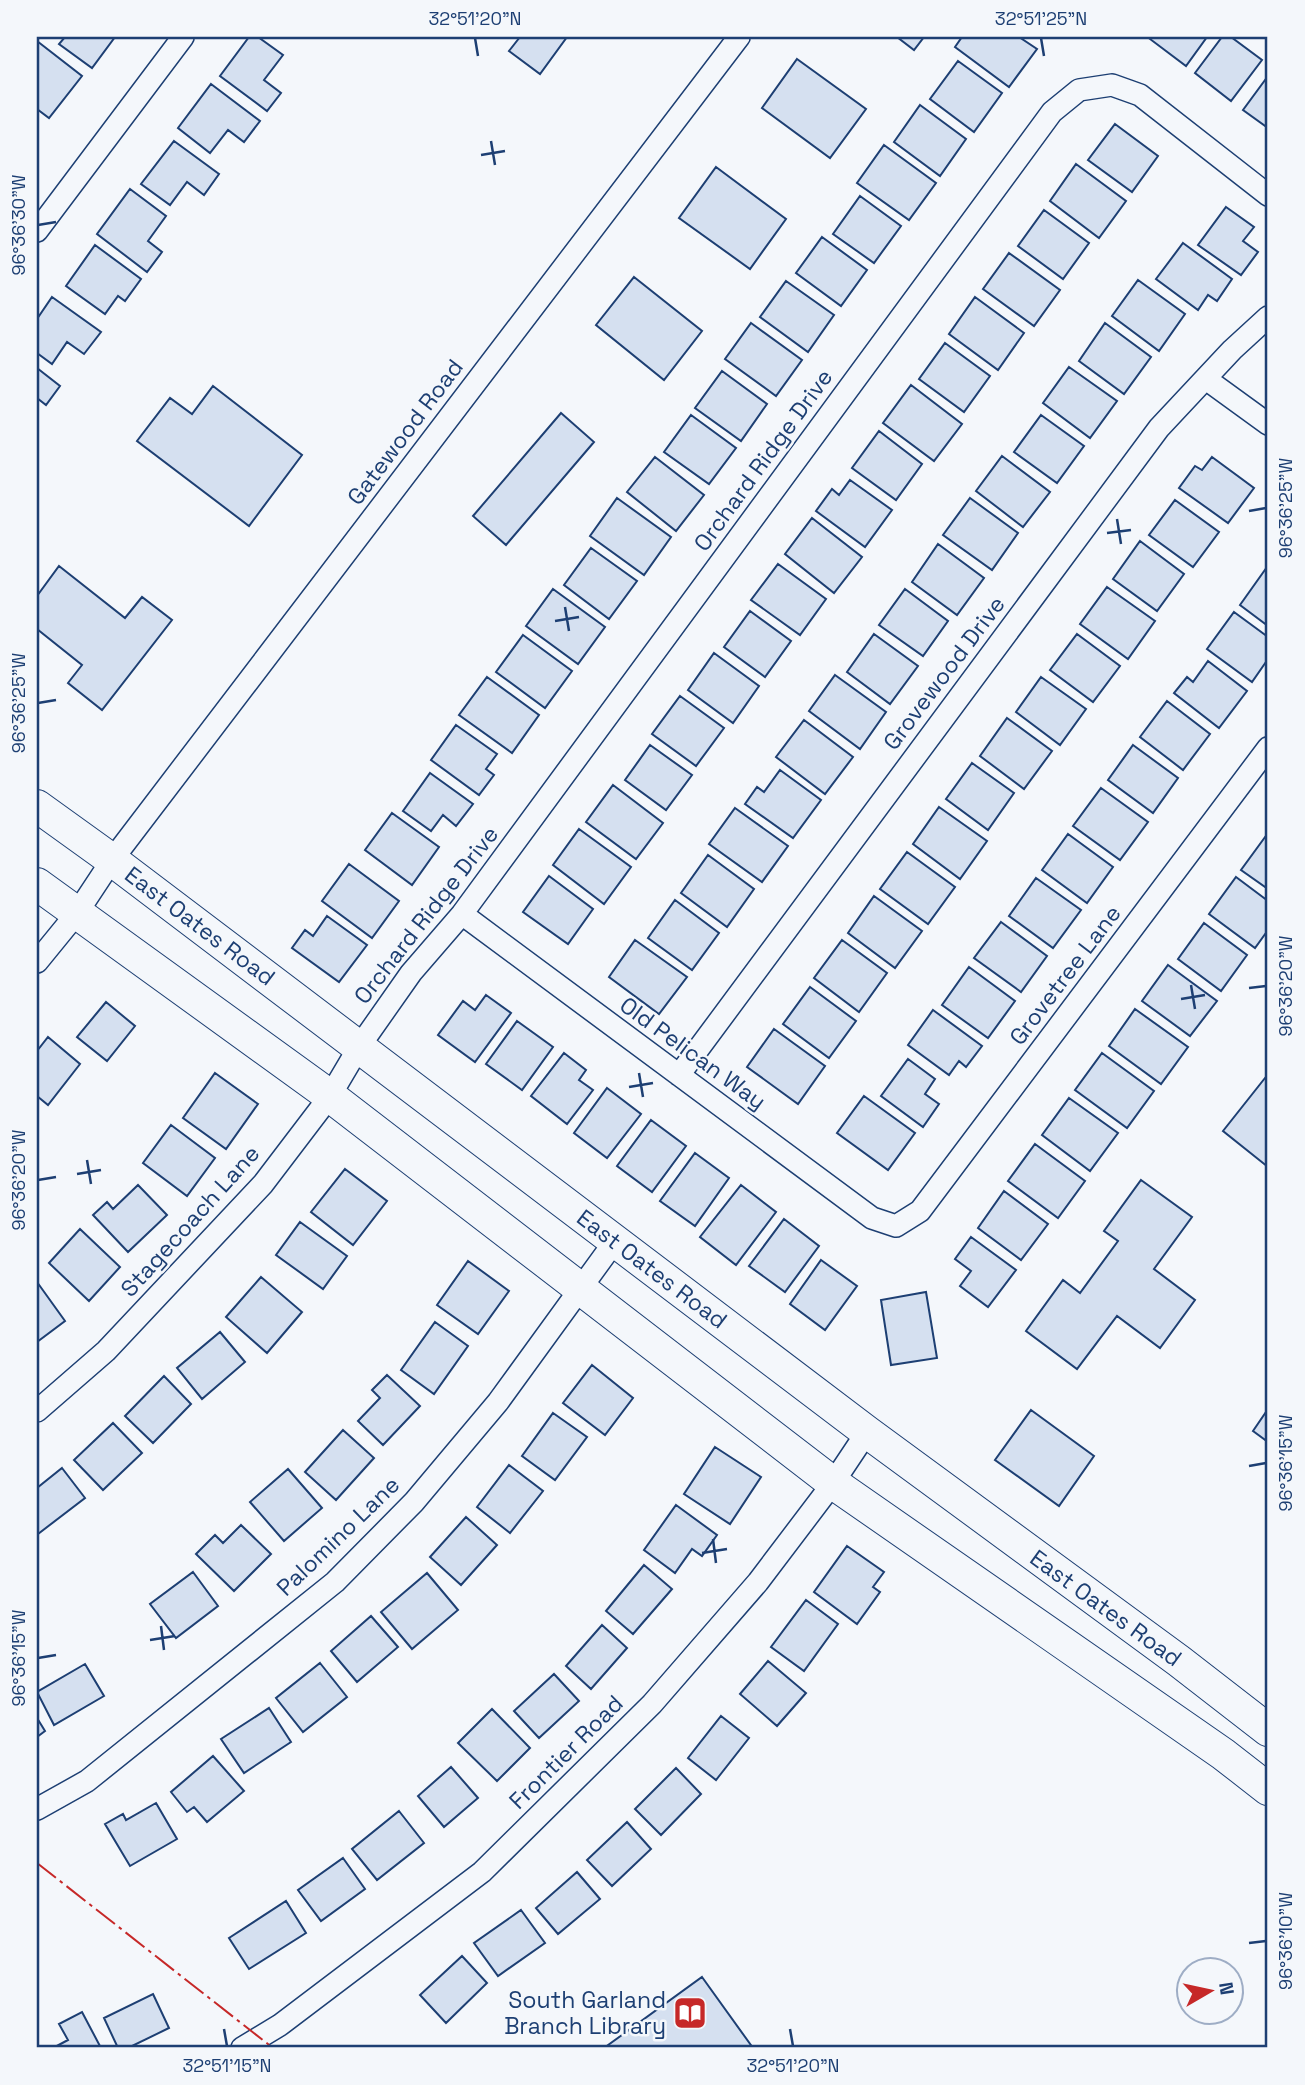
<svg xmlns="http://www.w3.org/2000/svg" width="1305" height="2085" font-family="'Space Grotesk',sans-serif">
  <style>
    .building { fill: #d5e0f0; stroke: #1d3f73; stroke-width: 2 }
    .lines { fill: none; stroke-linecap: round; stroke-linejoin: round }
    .street-casing { stroke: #1d3f73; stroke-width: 24 }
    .secondary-casing { stroke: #1d3f73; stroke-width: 34 }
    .street { stroke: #f4f7fb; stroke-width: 21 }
    .secondary { stroke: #f4f7fb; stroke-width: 32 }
    .power { stroke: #c62828; stroke-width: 2; stroke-dasharray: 24 5 3.5 5; stroke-linecap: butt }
    .ticks { fill: none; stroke: #1d3f73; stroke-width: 2.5 }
    .labels { text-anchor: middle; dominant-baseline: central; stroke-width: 5; stroke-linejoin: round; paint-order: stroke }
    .street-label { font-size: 23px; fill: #1d3f73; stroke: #f4f7fb }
    .poi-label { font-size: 23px; fill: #1d3f73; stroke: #f4f7fb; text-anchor: end }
    .neatline { fill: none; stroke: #1d3f73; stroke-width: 2.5 }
    .ticks-label { font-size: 18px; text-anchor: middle; fill: #1d3f73 }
  </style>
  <rect width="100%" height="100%" fill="#f4f7fb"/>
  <path class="building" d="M 65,37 L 115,37 L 92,68 L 59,44 Z
    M 249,37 L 258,37 L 283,55 L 264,80 L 281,93 L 267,111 L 220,76 Z
    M 520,37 L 567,37 L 540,74 L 509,51 Z
    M 897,37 L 924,37 L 914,50 Z
    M 962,37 L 1019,37 L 1037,49 L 1009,87 L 955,47 Z
    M 1152,37 L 1207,37 L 1186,66 L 1150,39 Z
    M 1222,37 L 1231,37 L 1262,60 L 1231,101 L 1195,73 Z
    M 37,41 L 82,76 L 49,118 L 37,109 Z
    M 797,59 L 866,109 L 830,158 L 762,108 Z
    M 958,61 L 1002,93 L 974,132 L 930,99 Z
    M 1268,76 L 1268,128 L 1243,110 Z
    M 211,84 L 260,121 L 244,142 L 228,130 L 210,153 L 178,128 Z
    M 920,105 L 966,139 L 940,176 L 894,142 Z
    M 1115,124 L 1158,156 L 1132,192 L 1088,160 Z
    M 174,141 L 219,174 L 204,195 L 187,182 L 170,205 L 141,184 Z
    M 884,145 L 936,183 L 909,220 L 857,183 Z
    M 1076,164 L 1126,201 L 1099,238 L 1050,201 Z
    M 716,167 L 786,219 L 750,269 L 679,218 Z
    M 130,189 L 166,216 L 148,241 L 162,252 L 147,272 L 97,234 Z
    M 860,196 L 901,226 L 874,263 L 833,234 Z
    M 1226,207 L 1254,227 L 1243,241 L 1258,252 L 1241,275 L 1198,245 Z
    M 1044,210 L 1089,243 L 1063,279 L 1018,246 Z
    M 822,237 L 867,270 L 841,306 L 796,273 Z
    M 1183,243 L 1232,279 L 1217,301 L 1208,295 L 1198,310 L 1156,279 Z
    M 95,245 L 141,279 L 125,301 L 118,296 L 105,314 L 66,286 Z
    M 1009,253 L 1060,290 L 1034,326 L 983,289 Z
    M 634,277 L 702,331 L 664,380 L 596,325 Z
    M 1138,280 L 1185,314 L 1159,351 L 1112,316 Z
    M 786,281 L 834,315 L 808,352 L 760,317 Z
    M 52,297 L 101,332 L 84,354 L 67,342 L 52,364 L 37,353 L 37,319 Z
    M 975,297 L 1024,333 L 998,370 L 949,334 Z
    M 751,323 L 802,360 L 776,396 L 725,359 Z
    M 1105,323 L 1151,357 L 1124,394 L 1079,361 Z
    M 945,343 L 990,376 L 964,412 L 919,379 Z
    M 1069,367 L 1117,401 L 1090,438 L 1043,403 Z
    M 37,368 L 60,386 L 46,405 L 37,398 Z
    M 722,371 L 767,404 L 741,441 L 695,408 Z
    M 911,385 L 962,424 L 934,461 L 883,423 Z
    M 213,386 L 302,455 L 249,526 L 137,441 L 170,398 L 192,414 Z
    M 561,413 L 594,442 L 506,545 L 473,516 Z
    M 691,415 L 736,448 L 709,484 L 664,452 Z
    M 1041,415 L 1084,446 L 1057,483 L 1014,452 Z
    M 879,431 L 922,464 L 896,500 L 852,468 Z
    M 1002,456 L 1050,492 L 1023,527 L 976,491 Z
    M 655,457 L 704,495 L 676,531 L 627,492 Z
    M 1212,457 L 1254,488 L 1228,523 L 1179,488 L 1195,466 L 1202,470 Z
    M 850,480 L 892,510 L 865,547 L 816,511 L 832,489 L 839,495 Z
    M 617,498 L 671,537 L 644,575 L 590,536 Z
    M 970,498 L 1018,533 L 992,570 L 943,535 Z
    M 1175,500 L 1219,532 L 1193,567 L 1149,535 Z
    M 812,518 L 862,557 L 834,593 L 785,554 Z
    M 1140,541 L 1184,574 L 1157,611 L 1113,579 Z
    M 938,544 L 984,578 L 957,615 L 912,582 Z
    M 591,548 L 637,581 L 609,619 L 564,585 Z
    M 778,564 L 826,599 L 800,635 L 751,600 Z
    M 59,566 L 125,618 L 142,597 L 172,620 L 102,710 L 68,683 L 82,665 L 37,629 L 37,596 Z
    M 1267,567 L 1268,568 L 1268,626 L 1240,605 Z
    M 1107,587 L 1155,621 L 1128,659 L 1080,624 Z
    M 553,589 L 605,627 L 578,664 L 526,626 Z
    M 905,589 L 948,621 L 923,656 L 879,625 Z
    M 750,611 L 791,641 L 765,677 L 724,647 Z
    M 1234,612 L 1268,637 L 1268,659 L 1252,682 L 1207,649 Z
    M 874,634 L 918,666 L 890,704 L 847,672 Z
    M 1077,634 L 1120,666 L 1093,702 L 1050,670 Z
    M 523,635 L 572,671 L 545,708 L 496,672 Z
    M 714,653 L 759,686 L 733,723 L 688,690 Z
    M 1208,661 L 1247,691 L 1219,728 L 1174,693 L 1187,677 L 1193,682 Z
    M 835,675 L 886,712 L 860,749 L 809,711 Z
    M 487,677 L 539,715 L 512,753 L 459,715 Z
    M 1041,677 L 1086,709 L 1060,745 L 1016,712 Z
    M 680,696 L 724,728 L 696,766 L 652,734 Z
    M 1167,701 L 1210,734 L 1183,770 L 1140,737 Z
    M 1007,718 L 1052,751 L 1024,789 L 980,756 Z
    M 804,720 L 853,757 L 825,794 L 776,757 Z
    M 456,725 L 497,754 L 486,769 L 494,775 L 479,795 L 431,760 Z
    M 650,745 L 692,775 L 666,810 L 625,780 Z
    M 1133,745 L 1178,778 L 1153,813 L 1108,780 Z
    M 972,763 L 1014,793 L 988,830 L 946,799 Z
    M 780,770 L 821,800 L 793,838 L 745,804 L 757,787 L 764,792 Z
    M 430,773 L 473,804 L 456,826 L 443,815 L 431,831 L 403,811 Z
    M 613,785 L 663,823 L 636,859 L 586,822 Z
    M 1101,788 L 1148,822 L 1120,860 L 1073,826 Z
    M 939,807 L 987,841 L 960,879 L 913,844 Z
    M 735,808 L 788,846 L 762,882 L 709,844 Z
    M 392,813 L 439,847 L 412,885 L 365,850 Z
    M 579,829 L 631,867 L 604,904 L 553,865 Z
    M 1268,833 L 1268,889 L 1241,870 Z
    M 1068,834 L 1113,867 L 1087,903 L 1042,870 Z
    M 907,852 L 955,887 L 928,924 L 880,889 Z
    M 708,855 L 754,889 L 727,927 L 681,893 Z
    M 349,864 L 399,901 L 372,938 L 322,901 Z
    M 549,876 L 593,909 L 568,944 L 523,912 Z
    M 1236,877 L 1268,901 L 1268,930 L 1255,948 L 1209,914 Z
    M 1036,878 L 1081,910 L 1053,948 L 1009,916 Z
    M 874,896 L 922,931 L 895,968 L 848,933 Z
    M 675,900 L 719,933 L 692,970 L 648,938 Z
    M 327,916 L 367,945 L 339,982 L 292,948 L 305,930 L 313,936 Z
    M 1001,922 L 1047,956 L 1021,992 L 974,958 Z
    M 1204,923 L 1247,955 L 1221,991 L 1178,959 Z
    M 635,940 L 687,977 L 659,1014 L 609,977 Z
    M 842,940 L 887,973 L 859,1012 L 814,978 Z
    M 1168,965 L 1217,1001 L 1190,1036 L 1142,1001 Z
    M 969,967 L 1015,1001 L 988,1038 L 942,1005 Z
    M 810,987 L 856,1021 L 829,1058 L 783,1024 Z
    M 486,995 L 511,1013 L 475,1062 L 438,1035 L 463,1001 L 475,1010 Z
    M 106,1002 L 135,1026 L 107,1061 L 77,1037 Z
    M 1135,1009 L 1188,1047 L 1161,1084 L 1109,1046 Z
    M 933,1010 L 982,1046 L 966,1067 L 959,1061 L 949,1075 L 908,1045 Z
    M 517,1021 L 553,1047 L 522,1090 L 486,1064 Z
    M 774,1029 L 825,1066 L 798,1104 L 747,1067 Z
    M 48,1037 L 80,1064 L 48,1105 L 37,1096 L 37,1051 Z
    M 564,1053 L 586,1070 L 579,1080 L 593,1090 L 567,1124 L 531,1096 Z
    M 1102,1053 L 1154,1091 L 1127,1128 L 1075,1090 Z
    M 908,1059 L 935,1079 L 925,1094 L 939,1104 L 923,1127 L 881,1096 Z
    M 215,1073 L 258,1104 L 226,1149 L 183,1118 Z
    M 1265,1078 L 1268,1080 L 1268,1167 L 1223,1131 Z
    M 607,1088 L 641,1114 L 607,1158 L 574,1133 Z
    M 864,1096 L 915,1133 L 888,1170 L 837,1133 Z
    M 1069,1098 L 1118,1133 L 1090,1171 L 1042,1135 Z
    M 651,1120 L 686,1146 L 652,1192 L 617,1166 Z
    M 171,1125 L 215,1158 L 187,1196 L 143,1163 Z
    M 1035,1144 L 1085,1181 L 1058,1218 L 1008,1181 Z
    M 695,1153 L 729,1178 L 695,1226 L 660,1201 Z
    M 345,1169 L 387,1201 L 353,1245 L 311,1212 Z
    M 1141,1180 L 1192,1217 L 1154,1269 L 1195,1300 L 1160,1348 L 1117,1316 L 1077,1369 L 1026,1331 L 1063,1280 L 1080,1293 L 1118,1241 L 1104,1231 Z
    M 138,1185 L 167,1215 L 128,1252 L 93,1215 L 107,1202 L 113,1209 Z
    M 741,1185 L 776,1212 L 736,1265 L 700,1237 Z
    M 1004,1191 L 1048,1224 L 1021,1260 L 978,1228 Z
    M 784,1219 L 819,1246 L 785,1292 L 749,1266 Z
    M 300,1222 L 347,1256 L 323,1289 L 276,1255 Z
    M 80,1229 L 120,1267 L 89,1301 L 49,1263 Z
    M 971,1237 L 1016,1270 L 988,1307 L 960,1286 L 971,1271 L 955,1259 Z
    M 821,1260 L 857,1286 L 825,1330 L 790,1304 Z
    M 468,1261 L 509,1291 L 478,1334 L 437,1305 Z
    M 261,1277 L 302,1312 L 267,1353 L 226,1317 Z
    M 37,1282 L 65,1321 L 37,1342 Z
    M 926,1292 L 937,1358 L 891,1365 L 881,1300 Z
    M 435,1322 L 468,1346 L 434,1394 L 401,1370 Z
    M 220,1332 L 245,1362 L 202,1399 L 177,1368 Z
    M 592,1365 L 633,1398 L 605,1435 L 563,1403 Z
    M 387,1375 L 420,1406 L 383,1445 L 358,1421 L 380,1398 L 372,1390 Z
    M 164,1376 L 191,1404 L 153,1443 L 125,1416 Z
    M 1268,1409 L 1268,1442 L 1253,1431 Z
    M 1031,1410 L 1094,1456 L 1059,1506 L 995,1460 Z
    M 553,1413 L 587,1437 L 555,1480 L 522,1456 Z
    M 113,1423 L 142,1453 L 103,1490 L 74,1460 Z
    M 343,1430 L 374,1458 L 336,1500 L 305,1472 Z
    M 715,1447 L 761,1477 L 730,1524 L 684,1494 Z
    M 509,1465 L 543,1491 L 510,1533 L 477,1507 Z
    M 62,1468 L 85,1498 L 38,1534 L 37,1488 Z
    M 288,1469 L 322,1508 L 284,1541 L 250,1502 Z
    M 676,1505 L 717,1535 L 702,1556 L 692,1549 L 675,1573 L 644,1550 Z
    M 466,1517 L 497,1545 L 461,1585 L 430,1557 Z
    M 241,1525 L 271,1554 L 234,1591 L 196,1554 L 215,1535 L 223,1543 Z
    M 847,1546 L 884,1572 L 873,1587 L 880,1592 L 857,1624 L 814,1592 Z
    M 644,1565 L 672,1589 L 633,1634 L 606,1611 Z
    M 193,1572 L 218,1606 L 176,1638 L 150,1604 Z
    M 427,1573 L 458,1610 L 412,1649 L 381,1612 Z
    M 806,1600 L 838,1624 L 804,1671 L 771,1647 Z
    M 371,1616 L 398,1647 L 357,1682 L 331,1651 Z
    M 602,1625 L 627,1648 L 591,1689 L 566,1666 Z
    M 768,1661 L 806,1693 L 777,1726 L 740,1694 Z
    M 320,1663 L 347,1697 L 303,1732 L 276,1698 Z
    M 85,1664 L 104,1696 L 54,1725 L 37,1692 Z
    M 554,1674 L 579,1701 L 539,1738 L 514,1711 Z
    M 269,1708 L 291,1742 L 244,1773 L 221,1739 Z
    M 492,1709 L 530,1748 L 497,1781 L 458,1743 Z
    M 721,1716 L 749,1738 L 716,1780 L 688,1758 Z
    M 37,1718 L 45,1731 L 37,1737 Z
    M 213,1756 L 244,1791 L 207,1822 L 194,1807 L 187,1812 L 171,1792 Z
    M 451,1767 L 478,1798 L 444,1827 L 418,1796 Z
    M 676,1768 L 701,1794 L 661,1835 L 635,1809 Z
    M 156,1803 L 177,1839 L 130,1866 L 105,1824 L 123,1814 L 126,1820 Z
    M 399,1811 L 424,1843 L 377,1880 L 352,1849 Z
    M 627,1822 L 651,1849 L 612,1886 L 587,1860 Z
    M 343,1858 L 365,1889 L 321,1921 L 298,1890 Z
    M 577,1872 L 600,1899 L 558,1934 L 536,1908 Z
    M 286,1901 L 306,1933 L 249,1969 L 229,1938 Z
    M 521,1910 L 545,1943 L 498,1976 L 474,1943 Z
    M 462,1956 L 487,1983 L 446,2023 L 420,1995 Z
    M 702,1977 L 753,2048 L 604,2048 Z
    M 153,1994 L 169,2028 L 128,2048 L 118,2048 L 104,2018 Z
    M 82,2012 L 101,2048 L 53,2048 L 68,2040 L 59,2024 Z"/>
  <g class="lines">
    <defs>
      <path id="street" d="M 37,231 L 183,37
        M 1206,379 L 1268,424
        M 462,914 L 872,1218 L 896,1226 L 920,1211 L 1268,748
        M 37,962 L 77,913 L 112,860 L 739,37
        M 679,1075 L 1159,428 L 1232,350 L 1268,317
        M 37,1411 L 106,1351 L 263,1184 L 330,1096 L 359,1047 L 411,973 L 462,914 L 1052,112 L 1079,90 L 1112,85 L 1140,95 L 1268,195
        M 37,1809 L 87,1781 L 335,1582 L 414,1502 L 498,1402 L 615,1241
        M 242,2048 L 280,2025 L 482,1872 L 652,1704 L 758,1582 L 833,1483 L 867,1432"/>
      <path id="secondary" d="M 37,806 L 112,860 L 867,1432 L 1179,1661 L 1268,1730
        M 37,884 L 330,1096 L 833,1483 L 1223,1754 L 1268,1789"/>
    </defs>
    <use href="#street" class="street-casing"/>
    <use href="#secondary" class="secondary-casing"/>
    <use href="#street" class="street"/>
    <use href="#secondary" class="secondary"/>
    <path class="power" d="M 37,1863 L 273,2048"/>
  </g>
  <path class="ticks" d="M 475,38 L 478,56M 1041,38 L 1044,56M 491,141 L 495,165M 481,155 L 505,151M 38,225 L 56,222M 1249,511 L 1266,508M 1117,519 L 1121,544M 1107,533 L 1131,530M 565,607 L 569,631M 555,621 L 579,617M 38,703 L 56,700M 1191,985 L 1195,1009M 1249,988 L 1266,986M 1181,999 L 1205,995M 639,1073 L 643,1097M 629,1087 L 653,1083M 87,1160 L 91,1184M 77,1174 L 101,1170M 38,1180 L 56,1177M 1249,1466 L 1266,1463M 713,1539 L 716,1563M 702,1553 L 727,1549M 161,1626 L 164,1650M 150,1640 L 175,1636M 38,1658 L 56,1655M 1249,1943 L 1266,1941M 224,2029 L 227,2046M 790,2029 L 793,2046"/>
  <defs>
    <symbol id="library-square" viewBox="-11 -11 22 22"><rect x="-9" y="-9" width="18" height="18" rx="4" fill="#c62828" stroke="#f4f7fb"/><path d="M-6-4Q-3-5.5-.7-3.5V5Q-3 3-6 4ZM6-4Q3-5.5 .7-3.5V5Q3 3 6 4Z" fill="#fff"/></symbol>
  </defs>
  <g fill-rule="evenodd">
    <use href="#library-square" x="671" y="1994" width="38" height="38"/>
  </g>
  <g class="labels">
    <g class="street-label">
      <text transform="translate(405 432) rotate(-53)">Gatewood Road</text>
      <text transform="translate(763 460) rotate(-54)">Orchard Ridge Drive</text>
      <text transform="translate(944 673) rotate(-53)">Grovewood Drive</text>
      <text transform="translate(426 915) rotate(-52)">Orchard Ridge Drive</text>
      <text transform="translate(200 926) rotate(37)">East Oates Road</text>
      <text transform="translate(1065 975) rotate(-53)">Grovetree Lane</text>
      <text transform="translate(693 1053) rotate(36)">Old Pelican Way</text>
      <text transform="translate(190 1221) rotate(-48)">Stagecoach Lane</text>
      <text transform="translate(652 1269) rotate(37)">East Oates Road</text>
      <text transform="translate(338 1536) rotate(-44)">Palomino Lane</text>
      <text transform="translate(1106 1608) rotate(36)">East Oates Road</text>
      <text transform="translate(566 1752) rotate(-45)">Frontier Road</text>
    </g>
    <g class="poi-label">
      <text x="666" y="2000">South Garland<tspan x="666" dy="26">Branch Library</tspan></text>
    </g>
  </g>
  <rect width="1305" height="2085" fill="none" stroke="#f4f7fb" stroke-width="77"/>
  <g transform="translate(1210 1991) rotate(81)"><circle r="33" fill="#f4f7fb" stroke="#9eadc5" stroke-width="2"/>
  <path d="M0-5L12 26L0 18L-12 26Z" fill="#c62828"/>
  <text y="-10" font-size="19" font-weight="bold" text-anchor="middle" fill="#1d3f73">N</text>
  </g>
  <rect x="38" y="38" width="1228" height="2008" class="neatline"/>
  <g class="ticks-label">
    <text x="475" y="25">32°51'20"N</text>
    <text x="1041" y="25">32°51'25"N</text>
    <text transform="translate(19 225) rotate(-90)" y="6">96°36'30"W</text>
    <text transform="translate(1286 508) rotate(-90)" y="6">96°36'25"W</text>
    <text transform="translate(19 703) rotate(-90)" y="6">96°36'25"W</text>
    <text transform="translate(1286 986) rotate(-90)" y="6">96°36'20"W</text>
    <text transform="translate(19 1180) rotate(-90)" y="6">96°36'20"W</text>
    <text transform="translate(1286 1463) rotate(-90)" y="6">96°36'15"W</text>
    <text transform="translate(19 1658) rotate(-90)" y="6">96°36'15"W</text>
    <text transform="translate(1286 1941) rotate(-90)" y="6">96°36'10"W</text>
    <text x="227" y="2072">32°51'15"N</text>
    <text x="793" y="2072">32°51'20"N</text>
  </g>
</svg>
